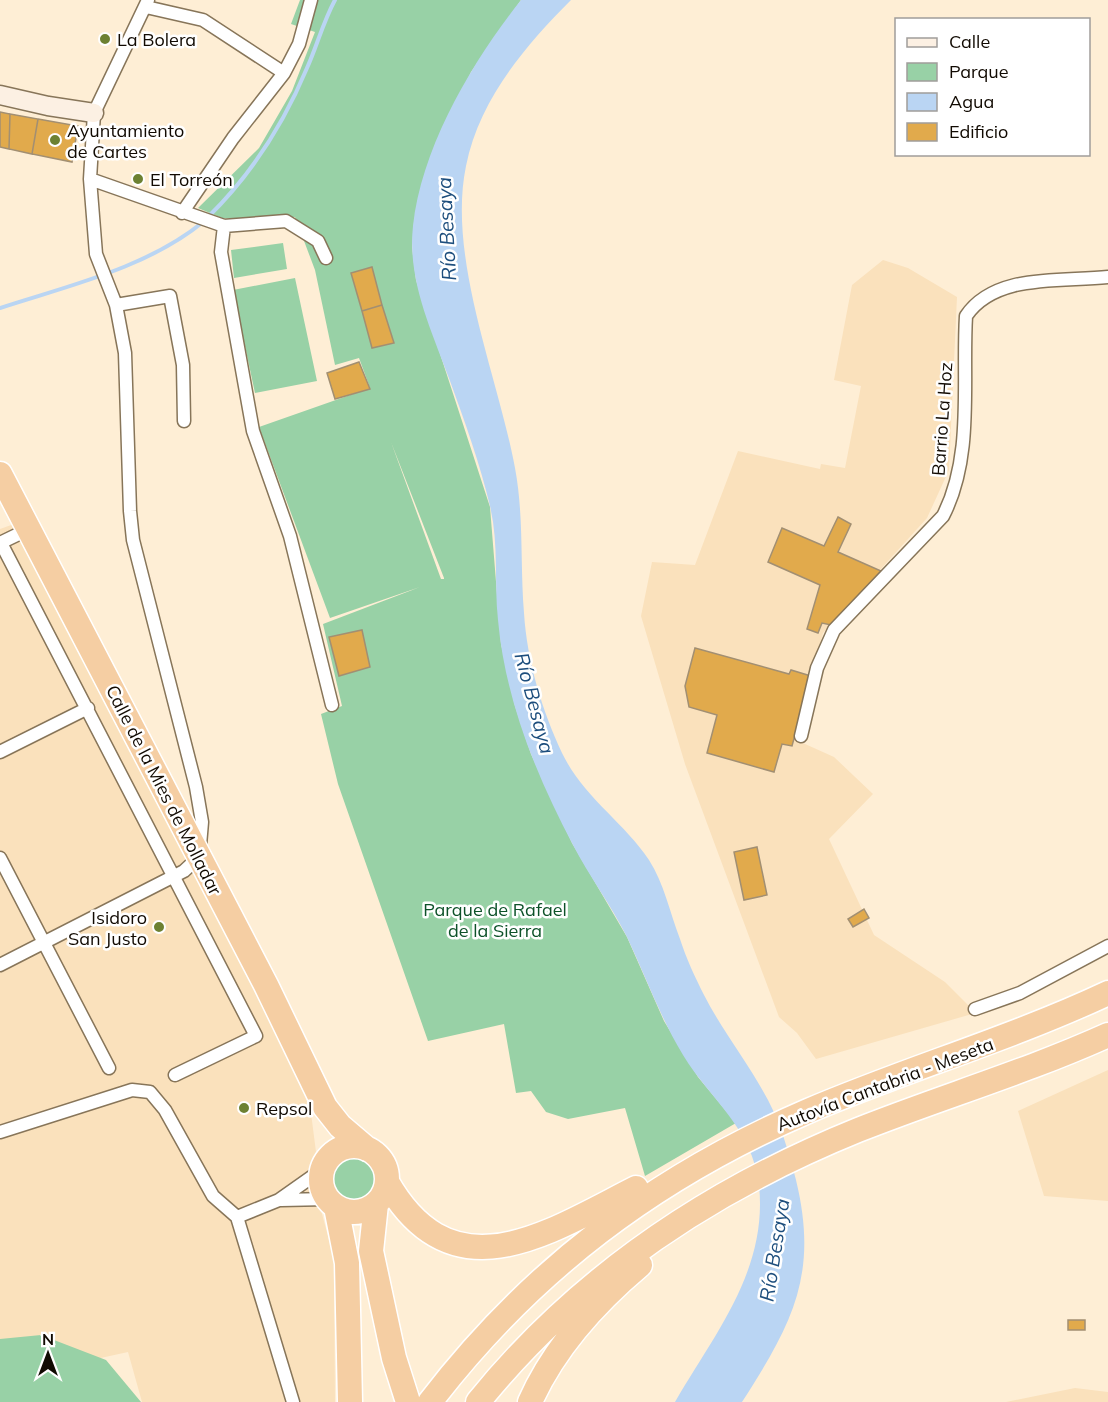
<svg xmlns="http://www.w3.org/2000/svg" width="1108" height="1402" font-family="Mulish,sans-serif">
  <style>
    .built { fill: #fae1bc }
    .green { fill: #98d1a6; fill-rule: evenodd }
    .water { fill: #bad5f3 }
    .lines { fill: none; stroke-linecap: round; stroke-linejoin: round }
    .stream { stroke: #bad5f3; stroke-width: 4 }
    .building { fill: #e1aa4c; stroke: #a28f72; stroke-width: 1.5 }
    .street-casing { stroke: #877559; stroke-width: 15 }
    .secondary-casing { stroke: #877559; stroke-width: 21 }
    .highway-casing { stroke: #fff; stroke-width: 27 }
    .street { stroke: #fff; stroke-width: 12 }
    .secondary { stroke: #fcf0e3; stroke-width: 18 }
    .highway { stroke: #f5cea3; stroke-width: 24 }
    .poi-dot { fill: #6d8132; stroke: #fff; stroke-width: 2 }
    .labels { text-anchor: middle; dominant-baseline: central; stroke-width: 5; stroke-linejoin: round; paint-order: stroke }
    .poi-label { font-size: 18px; fill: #110a02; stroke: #fff; text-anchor: start }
    .street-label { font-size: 18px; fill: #110a02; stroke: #fff }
    .park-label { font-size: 18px; fill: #0d5229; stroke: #fff }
    .water-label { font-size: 20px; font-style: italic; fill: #1d4e7d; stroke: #fff }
  </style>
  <rect width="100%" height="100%" fill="#feeed5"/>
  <path class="built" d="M 883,260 L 908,268 L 957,297 L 949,470 L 927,518 L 823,633 L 794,739 L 834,757 L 873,794 L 829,839 L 874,935 L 945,982 L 968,1005 L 972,1014 L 816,1059 L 797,1033 L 779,1017 L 685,764 L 641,616 L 652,562 L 695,565 L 738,451 L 820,469 L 821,464 L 845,468 L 861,386 L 834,380 L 852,285 Z
    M 14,524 L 296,1068 L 311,1113 L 316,1152 L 310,1170 L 334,1258 L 335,1402 L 142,1402 L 128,1352 L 0,1380 L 0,529 Z
    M 1108,1070 L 1108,1201 L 1044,1196 L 1018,1111 Z
    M 1075,1388 L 1108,1392 L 1108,1402 L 1006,1402 Z"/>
  <path class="green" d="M 300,0 L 521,0 L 471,72 L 435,149 L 414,222 L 412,247 L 416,280 L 490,507 L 501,644 L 515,706 L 531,754 L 572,843 L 627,937 L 664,1021 L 698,1077 L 736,1123 L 645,1176 L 625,1108 L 568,1119 L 546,1112 L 531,1091 L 516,1093 L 504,1024 L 428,1041 L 338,784 L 321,714 L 342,706 L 323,624 L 420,587 L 330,618 L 259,427 L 370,388 L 359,358 L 335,365 L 315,270 L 295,217 L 235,219 L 222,218 L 198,208 L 259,148 L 292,91 L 315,32 L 291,24 ZM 391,442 L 444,578 L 444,579 L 441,579 Z
    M 283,243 L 287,269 L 234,278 L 231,250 Z
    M 295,278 L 317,381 L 255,393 L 233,290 Z
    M331 1180a22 22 0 1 1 44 0a22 22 0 1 1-44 0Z
    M 41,1335 L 106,1360 L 141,1402 L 0,1402 L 0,1339 Z"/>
  <path class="water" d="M 521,0 L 571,0 C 525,46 479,100 466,166 C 447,258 498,376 515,468 C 524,516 520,564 524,613 C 527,661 542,710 562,753 C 584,798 623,821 649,860 C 664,883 670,913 680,939 C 686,958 695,977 704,995 C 723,1032 749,1064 768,1100 C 781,1125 789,1153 796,1180 C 819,1275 792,1324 742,1402 L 675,1402 C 715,1333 768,1270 759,1185 C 752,1127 711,1101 683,1055 C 660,1017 646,977 627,937 C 611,905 589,876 573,845 C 536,775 505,699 498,620 C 494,582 499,544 490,506 C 480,464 465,422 450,381 C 432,331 407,281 413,226 C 422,146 472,62 521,0 Z"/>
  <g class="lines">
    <path class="stream" d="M 208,217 C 251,175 284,123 307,68 C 317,46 323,22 335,0
      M 0,308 C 67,286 147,268 203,222"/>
  </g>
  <path class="building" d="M 0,112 L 10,114 L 9,149 L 0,147 Z
    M 10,114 L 38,119 L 32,154 L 9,149 Z
    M 38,119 L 78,126 L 72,162 L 32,154 Z
    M 372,267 L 382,305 L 362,311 L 351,273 Z
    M 382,305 L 394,343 L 372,348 L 362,311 Z
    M 359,362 L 370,389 L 335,399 L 327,373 Z
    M 838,517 L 851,524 L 838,552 L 881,571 L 831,625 L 822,623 L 818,633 L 807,629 L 820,585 L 768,562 L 782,528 L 824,546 Z
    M 362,630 L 370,667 L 339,676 L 329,637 Z
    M 695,648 L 789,674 L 791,670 L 811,676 L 792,746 L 782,744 L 774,772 L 707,753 L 717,715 L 689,707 L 685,686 Z
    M 757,847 L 767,895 L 744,900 L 734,852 Z
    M 864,909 L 869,918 L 853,927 L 848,919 Z
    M 1068,1320 L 1085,1320 L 1085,1330 L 1068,1330 Z"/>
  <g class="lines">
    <defs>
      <path id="street" d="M 146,7 L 203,20 L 284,73
        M 90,179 L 224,226 L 286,221 L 318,241 L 326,258
        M 182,213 L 233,138 L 284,73 L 299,44 L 311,0
        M 224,226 L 221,252 L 253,431 L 290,536 L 332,705
        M 116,305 L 170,296 L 183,365 L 184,421
        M 0,543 L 29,529
        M 1,543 L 256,1036 L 175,1075
        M 801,736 L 817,668 L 834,630 L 943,516 C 974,456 962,381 966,316 C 995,273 1061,282 1108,277
        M 0,752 L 88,708
        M 0,858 L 109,1068
        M 0,965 L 184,871 L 199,857 L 202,822 L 196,787 L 133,540 L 130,511 L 125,353 L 116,305 L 96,254 L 90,179 L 94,113 L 148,0
        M 975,1009 L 1020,993 L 1108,946
        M 0,1132 L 132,1090 L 150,1092 L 165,1110 L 213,1196 L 237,1217 L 279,1200 L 323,1169
        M 281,1200 L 328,1199
        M 237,1217 L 293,1402"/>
      <path id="secondary" d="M 0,95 L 48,106 L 94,113"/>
      <path id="highway" d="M 0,474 L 266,985 L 325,1107 L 340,1126 L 367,1149
        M321 1179a33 33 0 1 1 66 0a33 33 0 1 1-66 0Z
        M 387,1182 C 453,1298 549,1232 636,1188
        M 376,1204 L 371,1251 L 394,1358 L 408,1402
        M 336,1207 L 347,1263 L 350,1402
        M 430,1402 C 531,1270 655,1177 808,1111 C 906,1069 1010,1039 1108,993
        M 478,1402 C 579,1277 710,1190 858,1130 C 941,1097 1026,1072 1108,1035
        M 530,1402 C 554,1348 596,1302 640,1265"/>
    </defs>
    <use href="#street" class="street-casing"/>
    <use href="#secondary" class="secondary-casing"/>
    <use href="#highway" class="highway-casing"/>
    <use href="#street" class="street"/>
    <use href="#secondary" class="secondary"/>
    <use href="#highway" class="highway"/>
  </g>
  <g class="poi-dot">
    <circle cx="105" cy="39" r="6"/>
    <circle cx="55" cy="140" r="6"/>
    <circle cx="138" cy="179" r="6"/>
    <circle cx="159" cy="927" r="6"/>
    <circle cx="244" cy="1108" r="6"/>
  </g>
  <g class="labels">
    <g class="poi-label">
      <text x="117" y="39">La Bolera</text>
      <text x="67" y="130">Ayuntamiento<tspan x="67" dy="21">de Cartes</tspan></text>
      <text x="150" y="179">El Torreón</text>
      <text x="147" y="917" text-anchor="end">Isidoro<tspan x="147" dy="21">San Justo</tspan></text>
      <text x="256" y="1108">Repsol</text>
    </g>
    <g class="street-label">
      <text transform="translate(942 419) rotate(-86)">Barrio La Hoz</text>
      <text transform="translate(164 790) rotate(63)">Calle de la Mies de Molladar</text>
      <text transform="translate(885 1084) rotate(-21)">Autovía Cantabria - Meseta</text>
    </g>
    <g class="park-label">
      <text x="495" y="909">Parque de Rafael<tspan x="495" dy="21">de la Sierra</tspan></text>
    </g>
    <g class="water-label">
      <text transform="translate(446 229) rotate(-93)">Río Besaya</text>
      <text transform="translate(535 703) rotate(75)">Río Besaya</text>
      <text transform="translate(774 1250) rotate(-81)">Río Besaya</text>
    </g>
  </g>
  <rect x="895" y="18" width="195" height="138" fill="#ffffff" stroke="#a09d9a" stroke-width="1.5"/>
  <rect x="907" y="38" width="30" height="9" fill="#fcf0e3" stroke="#a09d9a" stroke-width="1.5"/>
  <text x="949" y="48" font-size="18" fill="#110a02">Calle</text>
  <rect x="907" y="63" width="30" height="18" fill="#98d1a6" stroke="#a09d9a" stroke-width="1.5"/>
  <text x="949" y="78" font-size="18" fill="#110a02">Parque</text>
  <rect x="907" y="93" width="30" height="18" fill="#bad5f3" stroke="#a09d9a" stroke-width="1.5"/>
  <text x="949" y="108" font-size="18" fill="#110a02">Agua</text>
  <rect x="907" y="123" width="30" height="18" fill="#e1aa4c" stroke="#a09d9a" stroke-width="1.5"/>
  <text x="949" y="138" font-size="18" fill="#110a02">Edificio</text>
  <g transform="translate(48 1354)" stroke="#ffffff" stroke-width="4.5" paint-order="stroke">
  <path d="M0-4.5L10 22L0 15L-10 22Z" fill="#110a02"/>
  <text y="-9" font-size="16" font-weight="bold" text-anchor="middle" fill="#110a02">N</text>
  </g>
</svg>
